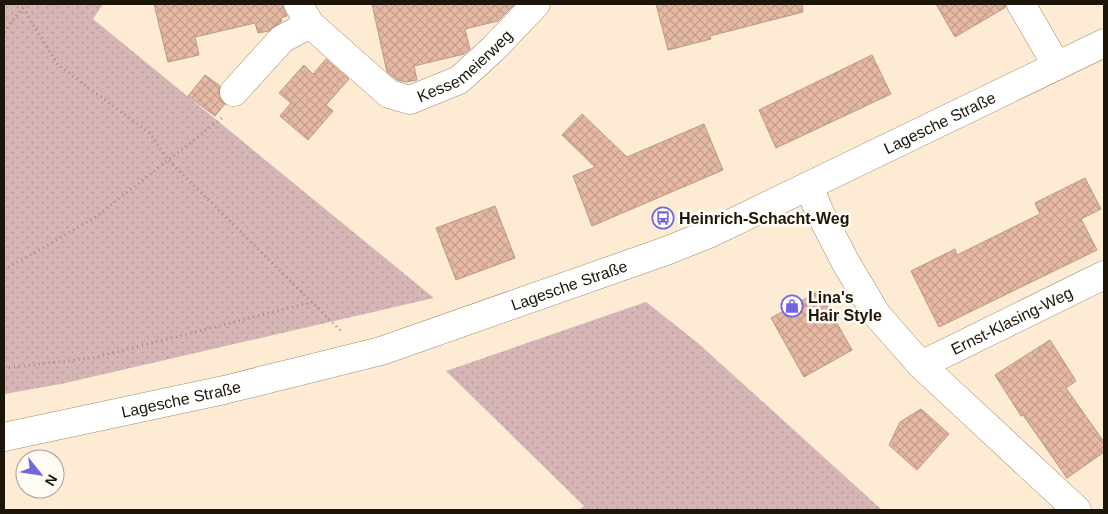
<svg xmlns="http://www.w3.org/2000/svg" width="1108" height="514" font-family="Helvetica,sans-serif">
<defs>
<pattern id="grass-dots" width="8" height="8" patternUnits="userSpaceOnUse" patternTransform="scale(1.25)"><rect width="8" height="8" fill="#d6b5b6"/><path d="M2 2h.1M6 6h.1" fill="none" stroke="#b79b9b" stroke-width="1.8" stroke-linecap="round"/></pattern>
<pattern id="building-cross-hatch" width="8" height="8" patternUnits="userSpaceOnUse" patternTransform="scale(1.25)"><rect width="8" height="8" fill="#e5b8a3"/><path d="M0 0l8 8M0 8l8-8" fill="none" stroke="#c49d8b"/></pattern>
</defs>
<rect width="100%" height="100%" fill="#fdebd3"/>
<!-- grass -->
<g fill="url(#grass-dots)">
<polygon points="4,4 103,4 93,19 434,298 61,384 4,394"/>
<polygon points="646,302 698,343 882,510 579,510 584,506 446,371"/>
</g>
<!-- building -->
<g fill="url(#building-cross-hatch)" stroke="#bb9888">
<polygon points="154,4 282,4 287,16 281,18 282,21 269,31 258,33 255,23 195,37 199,55 168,62"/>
<polygon points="372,4 515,4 498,21 465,29 470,49 464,54 414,66 417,80 406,82 397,80 387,72"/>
<polygon points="656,4 802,4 803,12 710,36 711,39 668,50"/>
<polygon points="936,4 1005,4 1006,7 955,37"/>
<polygon points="872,55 891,94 776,148 759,110"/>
<polygon points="326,59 349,79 326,105 333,111 308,140 280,116 291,103 279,93 304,65 313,74"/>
<polygon points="205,75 220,86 219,96 225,104 215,116 188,96"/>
<polygon points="582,114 627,157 704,124 723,170 592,226 573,176 595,167 562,135"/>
<polygon points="1085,178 1101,209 1081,219 1097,250 939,327 911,271 955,249 957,255 1040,214 1035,203"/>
<polygon points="495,206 515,258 456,280 436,228"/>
<polygon points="819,291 852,350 804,377 771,318"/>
<polygon points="1050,340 1076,381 1066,388 1104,442 1104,452 1067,478 1023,415 1021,416 995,375"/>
<polygon points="921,409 949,434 917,470 889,445 900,422"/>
</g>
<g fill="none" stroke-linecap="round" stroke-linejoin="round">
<!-- minor casing -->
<g stroke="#9f8b6e" stroke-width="29">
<g id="minor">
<path id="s1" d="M298,4L310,24L389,94L410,100L459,80L493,49L536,4"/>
<polyline points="1021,4 1057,66"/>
<polyline points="234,92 282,39 310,24"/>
<polyline points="809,186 819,211 846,263 877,315 921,365 1077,510"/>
<path id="s2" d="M921,365L1104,275"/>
<path id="s3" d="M4,437L224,390L381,351L666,251L711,233L1104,43"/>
</g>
</g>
<!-- path -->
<g stroke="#9d907d" stroke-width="3" stroke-dasharray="1 4" stroke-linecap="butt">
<polyline points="23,8 58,65 150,133 168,160 341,331"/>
<polyline points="4,32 25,4"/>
<polyline points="4,270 94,218 222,118"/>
<polyline points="4,368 93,358 312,302"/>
</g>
<!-- minor -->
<use href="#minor" stroke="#fff" stroke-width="28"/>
</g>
<!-- icons -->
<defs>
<g id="bus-ring" transform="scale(1.125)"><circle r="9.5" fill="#fffbf4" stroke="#7365df" stroke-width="1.5"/><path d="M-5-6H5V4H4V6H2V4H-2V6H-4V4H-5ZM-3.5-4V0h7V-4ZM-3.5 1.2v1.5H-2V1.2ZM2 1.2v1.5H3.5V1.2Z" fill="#7365df"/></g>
<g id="shop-ring" transform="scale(1.125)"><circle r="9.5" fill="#fffbf4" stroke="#7365df" stroke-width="1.5"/><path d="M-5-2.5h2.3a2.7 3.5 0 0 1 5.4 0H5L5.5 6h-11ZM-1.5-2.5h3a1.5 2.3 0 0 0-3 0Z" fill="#7365df"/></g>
</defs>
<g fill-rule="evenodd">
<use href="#bus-ring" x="663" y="218"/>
<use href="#shop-ring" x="792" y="306"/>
</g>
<g text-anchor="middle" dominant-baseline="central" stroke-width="5" stroke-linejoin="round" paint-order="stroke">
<!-- street labels -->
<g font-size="16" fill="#1c150a" stroke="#fffbf4">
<text stroke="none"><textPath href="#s1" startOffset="216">Kessemeierweg</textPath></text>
<text stroke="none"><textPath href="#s3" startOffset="991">Lagesche Straße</textPath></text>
<text stroke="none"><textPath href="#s3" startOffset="586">Lagesche Straße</textPath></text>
<text stroke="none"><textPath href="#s2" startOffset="101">Ernst-Klasing-Weg</textPath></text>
<text stroke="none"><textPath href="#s3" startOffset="181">Lagesche Straße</textPath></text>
</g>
<!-- poi labels -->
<g font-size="16" font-weight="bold" fill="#1c150a" stroke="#fffbf4" text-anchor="start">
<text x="679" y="218">Heinrich-Schacht-Weg</text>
<text x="808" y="297">Lina's<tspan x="808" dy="18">Hair Style</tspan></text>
</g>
</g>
<!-- border -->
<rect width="1108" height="514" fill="none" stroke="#1c150a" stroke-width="10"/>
<!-- north arrow -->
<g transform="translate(40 474) rotate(120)"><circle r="24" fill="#fffbf4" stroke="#a49f96"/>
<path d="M0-4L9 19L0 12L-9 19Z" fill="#7365df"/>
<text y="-8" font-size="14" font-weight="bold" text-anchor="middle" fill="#1c150a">N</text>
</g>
</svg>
